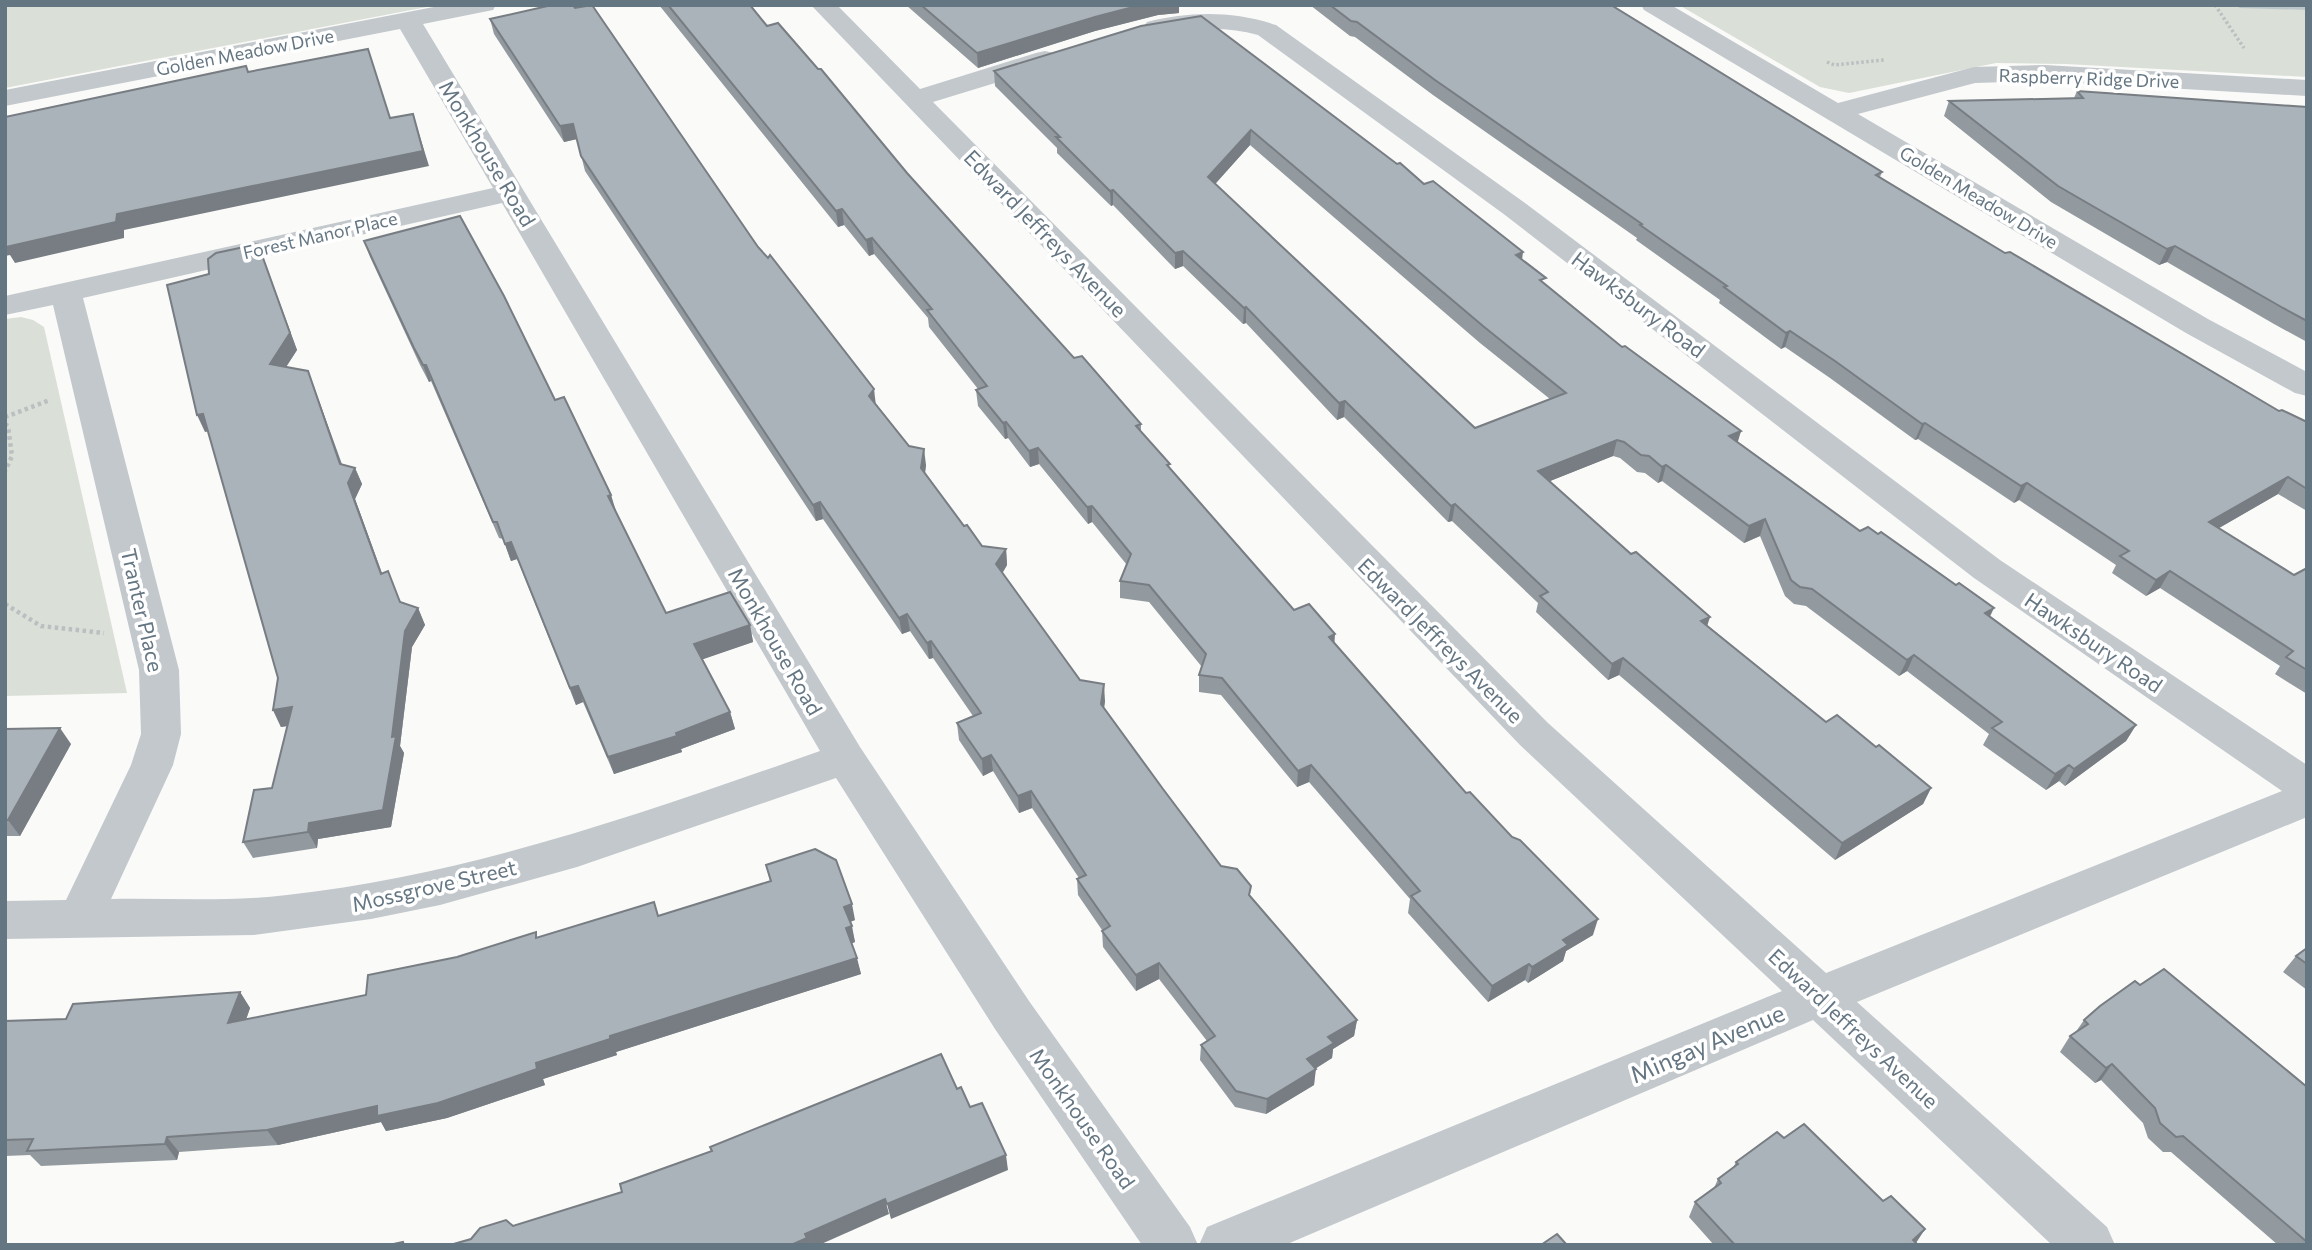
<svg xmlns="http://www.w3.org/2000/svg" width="2312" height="1250" font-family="Commissioner,sans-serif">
<rect width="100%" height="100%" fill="#fafaf8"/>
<!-- green -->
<g fill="#dadfd7">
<polygon points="5,5 437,5 5,88"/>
<polygon points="1679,5 2307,5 2307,77 2066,64 1996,63 1849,93 1820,87"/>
<polygon points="21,317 33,320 44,327 127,693 5,696 5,319"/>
</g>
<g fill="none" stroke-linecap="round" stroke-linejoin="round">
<!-- stream -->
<polygon fill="#bbc7cb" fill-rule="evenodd" points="2235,5 2307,5 2307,10 2240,8"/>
<!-- path-far1 -->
<g stroke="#bbbfc2" stroke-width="3.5" stroke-dasharray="2.5 2.5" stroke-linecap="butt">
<polyline points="2215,5 2244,48"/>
<polyline points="1827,62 1834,65 1884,60"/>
</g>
<!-- path -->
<g stroke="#bbbfc2" stroke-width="4.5" stroke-dasharray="3.5 3.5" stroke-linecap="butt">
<polyline points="5,417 50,400"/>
<polyline points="5,424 8,426 12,456 5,471"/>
<polyline points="5,604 41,626 104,633"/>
</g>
<!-- minor -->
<g fill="#c3c8cc" fill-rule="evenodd">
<path d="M444,5H496L493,10L423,24L860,747L1029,1001L1190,1227L1198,1245H1142L995,1029L836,778L577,867L440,905L371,919L254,935L5,939V901L66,900L131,765L141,734L139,670L53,305L5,315V296L493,188L400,29L5,106V90ZM502,203L820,751C646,812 470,875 287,895C229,902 169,898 111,899L173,765L181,734L179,670L83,298Z"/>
<path d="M811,5H837L920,89L1036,53L1045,51L1054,53L1058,59L1054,65L933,102L1548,723L1826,973L2282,791L1974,578L1505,215L1258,35C1224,25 1190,29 1156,35L1147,32L1143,27L1147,22C1191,11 1233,11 1276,25L1525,203L2000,560L2307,765V817L1857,1002L2107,1227L2115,1245H2052L1813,1020L1285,1245H1199L1207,1227L1782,991L1520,745Z"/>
<polygon points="1641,5 1671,5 1838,103 1974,67 2045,65 2307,80 2307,96 2045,81 1975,83 1858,114 2208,319 2307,372 2307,396 2295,393 2186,333 1644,10"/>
</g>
</g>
<!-- wall -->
<g fill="#929a9f" fill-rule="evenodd">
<polygon points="659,5 750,5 767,26 907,173 1074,358 1141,424 1141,431 1170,468 1294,610 1334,643 1466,793 1593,935 1566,951 1563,961 1528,983 1525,980 1488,1002 1408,913 1410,899 1309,782 1297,787 1221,695 1199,692 1199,675 1202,667 1149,602 1120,598 1120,581 1127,565 1092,522 1088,524 1039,464 1030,467 1008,438 1005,439 978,406 976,390 978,389 929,327 928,318 874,254 869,256 844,225 838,227"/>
<polygon points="906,5 1179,5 1179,13 1158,15 1095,31 978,68"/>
<polygon points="1310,5 1611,5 1882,172 1880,177 2005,253 2279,411 2307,422 2307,511 2278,494 2219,528 2294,575 2307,568 2307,694 2275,674 2280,666 2160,588 2146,596 2112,573 2116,565 2019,500 2014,503 1918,439 1915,440 1830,378 1785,347 1781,349 1719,303 1720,300 1636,240 1637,238 1433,95 1355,37 1350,36"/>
<polygon points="490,19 758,247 876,404 909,446 926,465 925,474 964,526 982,546 1006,549 1007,565 1002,573 1067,662 1080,680 1105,701 1104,708 1163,789 1221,866 1250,897 1357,1020 1354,1036 1333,1049 1332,1058 1315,1069 1314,1085 1266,1114 1235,1107 1200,1060 1201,1045 1207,1041 1159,979 1136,991 1103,947 1102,930 1078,895 1077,879 1079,878 1032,808 1019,813 993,771 983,776 959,740 957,723 973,716 933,658 929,659 910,631 902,634 823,519 816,521 585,171 577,139 564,142 494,34"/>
<path d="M1141,26L1424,184L1522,259L1545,284L1622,347L1741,431L1737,442L1860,531L1990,617L2136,725L2126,741L2065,786L2059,781L2046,790L1983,745L1989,734L1907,671L1899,676L1806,606L1794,604L1785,596L1760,536L1744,543L1662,481L1658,483L1645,473L1637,472L1620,458L1613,456L1550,481L1707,625L1826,722L1876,747L1931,788L1923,804L1835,860L1619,675L1608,680L1536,612L1538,603L1452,521L1448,522L1344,417L1337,420L1246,323L1243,324L1183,266L1175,269L1113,205L1111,206L1057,153V148L995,86L994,71ZM1250,145L1480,343L1550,399L1475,428L1215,184Z"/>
<polygon points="2077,91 2307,107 2307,342 2274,324 2167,262 2159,265 2051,202 1944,116 1949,101 2074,98"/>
<polygon points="364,241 555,400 611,495 615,512 666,613 750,625 753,642 702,659 730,712 735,729 681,749 682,752 614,774 583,702 576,705 517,559 511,561 503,539 499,538 431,381 429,382 420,365 370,257"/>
<polygon points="264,260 297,350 286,367 314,387 342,464 355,468 362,484 355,499 382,573 401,602 418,608 425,625 412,647 400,746 404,753 391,827 318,839 317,848 253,858 243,842 272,788 287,726 281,727 273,710 278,678 208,431 205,432"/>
<polygon points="5,729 71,744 20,836 5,836"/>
<polygon points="766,865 855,920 850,922 855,942 852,943 861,974 616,1052 617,1055 543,1079 545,1085 447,1118 386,1131 381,1122 278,1145 179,1152 177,1160 41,1166 30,1155 5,1156 5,1021 66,1019 240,992 250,1008 246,1020 366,995 457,957 538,938 659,916 770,881"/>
<polygon points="2307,948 2307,990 2283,972 2296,956"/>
<polygon points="2140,985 2307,1087 2307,1245 2278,1245 2171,1152 2163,1152 2148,1138 2143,1123 2101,1080 2095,1083 2060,1052 2070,1036 2075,1033 2084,1020"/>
<polygon points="1784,1138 1925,1229 1916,1243 1918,1245 1714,1245 1689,1217 1695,1202 1714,1188 1718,1179 1733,1168 1736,1162"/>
</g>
<!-- shaded-wall -->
<g fill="#777d82">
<polygon points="1141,5 1179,5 1179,13 1158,15 1095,31 978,68 977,53 1095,17"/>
<polygon points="413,114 429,166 124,230 124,238 15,263 10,255 5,256 5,238 117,214"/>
<polygon points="573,124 577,139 564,142 560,126"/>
<polygon points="1251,130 1250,145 1208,192 1208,177"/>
<polygon points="1113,190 1113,205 1111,206 1110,191"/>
<polygon points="842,209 844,225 838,227 836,211"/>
<polygon points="872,238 874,254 869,256 866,240"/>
<polygon points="258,244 297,350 277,381 270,364"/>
<polygon points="2175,246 2167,262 2159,265 2167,249"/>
<polygon points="1183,251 1183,266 1175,269 1175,253"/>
<polygon points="1523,252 1521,268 1516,255"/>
<polygon points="1246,307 1246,323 1243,324 1244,308"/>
<polygon points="1790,331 1785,347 1781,349 1786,333"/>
<polygon points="423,365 426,365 431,381 429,382"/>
<polygon points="308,371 314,387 347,480 340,464"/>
<polygon points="874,389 876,406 869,396"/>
<polygon points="1345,401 1344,417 1337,420 1339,403"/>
<polygon points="203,414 211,430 205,432 197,415"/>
<polygon points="1006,422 1008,438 1005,439 1003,423"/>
<polygon points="1925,423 1918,439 1915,440 1922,424"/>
<polygon points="1741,431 1736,448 1729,436"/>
<polygon points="1617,440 1613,456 1535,487 1538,471"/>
<polygon points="1038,448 1039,464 1030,467 1029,451"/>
<polygon points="924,449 926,465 923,485 921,468"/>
<polygon points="1666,465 1662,481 1658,483 1662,467"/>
<polygon points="355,468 362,484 355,499 388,590 348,483"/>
<polygon points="2288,477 2278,494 2200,539 2209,522"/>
<polygon points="2027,483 2019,500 2014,503 2021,486"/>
<polygon points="611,495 616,511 612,513 608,496"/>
<polygon points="820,502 823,519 816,521 813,505"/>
<polygon points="1455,504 1452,521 1448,522 1451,506"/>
<polygon points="1092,506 1092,522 1088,524 1087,507"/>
<polygon points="1765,519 1760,536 1744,543 1749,526"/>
<polygon points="511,542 517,559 511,561 505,544"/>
<polygon points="1006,549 1007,565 998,581 996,564"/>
<polygon points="2170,571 2160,588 2146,596 2156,580"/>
<polygon points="418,608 425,625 412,647 400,746 404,753 391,827 318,839 317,848 308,832 309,823 392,737 405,631"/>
<polygon points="1994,608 1986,625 1985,613"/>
<polygon points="907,614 910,631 902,634 899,618"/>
<polygon points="1710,617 1705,633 1701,621"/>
<polygon points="750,625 753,642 698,661 694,644"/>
<polygon points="1335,634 1334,651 1329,637"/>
<polygon points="931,641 933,658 929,659 927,643"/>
<polygon points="1914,655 1907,671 1899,676 1907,660"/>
<polygon points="1623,658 1619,675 1608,680 1612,664"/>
<polygon points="1104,684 1105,701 1102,721 1101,704"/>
<polygon points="578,686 583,702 576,705 570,688"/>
<polygon points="292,707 300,724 281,727 273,710"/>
<polygon points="730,712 735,729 681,749 682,752 614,774 608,757"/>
<polygon points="2136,725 2126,741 2065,786 2074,769"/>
<polygon points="60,728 71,744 20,836 8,820"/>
<polygon points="991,755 993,771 983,776 982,759"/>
<polygon points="1311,765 1309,782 1297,787 1298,771"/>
<polygon points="2069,765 2059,781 2046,790 2055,774"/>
<polygon points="1931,788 1923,804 1835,860 1842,843"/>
<polygon points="1031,791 1032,808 1019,813 1018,796"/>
<polygon points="852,904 855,920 847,923 844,907"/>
<polygon points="1598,919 1593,935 1566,951 1563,961 1528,983 1532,967 1563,940"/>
<polygon points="852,926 855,942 850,944 846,928"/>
<polygon points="857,958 861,974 616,1052 617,1055 543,1079 545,1085 447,1118 386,1131 381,1122 278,1145 267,1130 536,1063 610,1036"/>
<polygon points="1159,963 1159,979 1136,991 1136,975"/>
<polygon points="1529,964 1525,980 1488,1002 1492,986"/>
<polygon points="240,992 250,1008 239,1039 228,1023"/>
<polygon points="1357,1020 1354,1036 1333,1049 1332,1058 1305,1075 1307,1059 1328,1037"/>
<polygon points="2112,1064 2101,1080 2095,1083 2106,1068"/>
<polygon points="1316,1069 1314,1085 1266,1114 1267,1099"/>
<polygon points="167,1137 179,1152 177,1160 165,1144"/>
<polygon points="1006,1155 1008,1170 891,1219 887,1204"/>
<polygon points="885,1199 889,1214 819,1245 794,1245 793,1244 805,1234"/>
<polygon points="1925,1229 1915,1244 1913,1240"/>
</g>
<!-- building -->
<g fill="#aab3b9" stroke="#777d82" stroke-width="2" fill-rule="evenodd">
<polygon points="552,5 573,5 575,8 592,5 758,247 768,258 770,255 874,389 869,396 909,446 924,449 921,468 964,526 967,525 982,546 1006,549 996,564 1067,662 1080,680 1104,684 1101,704 1163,789 1221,866 1237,869 1251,886 1249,895 1357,1020 1328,1037 1334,1043 1307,1059 1316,1069 1267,1099 1236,1091 1201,1045 1215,1036 1159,963 1136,975 1102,931 1110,926 1077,879 1086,875 1031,791 1018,796 991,755 982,759 957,723 981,713 931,641 927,643 907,614 899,618 820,502 813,505 581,156 573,124 560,126 490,19"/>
<polygon points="668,5 750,5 767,26 778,23 818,69 821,69 907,173 1074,358 1082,356 1141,424 1136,426 1170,464 1167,465 1294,610 1309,604 1335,634 1329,637 1466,793 1470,792 1512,837 1520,840 1598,919 1563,940 1568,945 1532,967 1529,964 1492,986 1411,896 1420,891 1311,765 1298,771 1222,678 1199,675 1206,654 1149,585 1120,581 1131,554 1092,506 1087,507 1038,448 1029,451 1006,422 1003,423 976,390 987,386 927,310 932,309 872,238 866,240 842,209 836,211"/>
<polygon points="921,5 1141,5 1095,17 977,53"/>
<polygon points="1330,5 1611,5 1882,172 1876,175 2005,253 2010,252 2279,411 2282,410 2307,422 2307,489 2288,477 2209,522 2294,575 2307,568 2307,670 2286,657 2293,651 2170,571 2156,580 2120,556 2129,551 2027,483 2021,486 1925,423 1922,424 1835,361 1790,331 1786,333 1724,287 1727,286 1640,225 1642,224 1435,80 1357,22 1351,21"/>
<path d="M1201,16L1397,164L1400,163L1424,184L1433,181L1523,252L1516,255L1546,278L1540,280L1622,347L1625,346L1741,431L1729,436L1860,531L1868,527L1878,534L1881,532L1956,585L1959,583L1994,608L1985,613L2136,725L2074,769L2069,765L2055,774L1992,728L2002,722L1914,655L1907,660L1812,589L1800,587L1791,580L1765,519L1749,526L1666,465L1662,467L1649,456L1641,455L1624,442L1617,440L1538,471L1631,554L1636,552L1710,617L1701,621L1826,722L1837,715L1876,747L1879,745L1931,788L1842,843L1623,658L1612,664L1540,596L1548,592L1455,504L1451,506L1345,401L1339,403L1246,307L1244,308L1183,251L1175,253L1113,190L1110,191L1056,137H1060L994,71L1141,26ZM1251,130L1483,326L1566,393L1475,428L1208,177Z"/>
<polygon points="368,49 390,118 413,114 423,151 117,214 116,222 6,247 5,117 246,66 248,72"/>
<polygon points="2077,91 2307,107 2307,321 2283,308 2175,246 2167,249 2058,186 1949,101 2083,98"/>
<polygon points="460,216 504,296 555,400 564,397 611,495 608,496 666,613 730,592 750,625 694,644 730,712 676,733 677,736 608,757 578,686 570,688 511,542 505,544 497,522 493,522 426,365 423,365 414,348 364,241"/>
<polygon points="258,244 290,333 270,364 308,371 340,464 355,468 348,483 381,574 388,571 400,602 418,608 405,631 392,737 396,736 383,810 309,823 308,832 243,842 254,790 272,788 292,707 273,710 278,678 203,414 197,415 167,285 209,274 208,259 216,253"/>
<polygon points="60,728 8,820 5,820 5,729"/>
<polygon points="815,849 836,860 852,904 844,907 852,926 846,928 857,958 610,1036 610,1039 536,1063 537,1069 438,1103 377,1116 377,1106 267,1130 167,1137 165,1144 27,1151 33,1139 5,1140 5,1021 66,1019 73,1004 240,992 228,1023 366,995 368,975 457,957 536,932 536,938 654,902 658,916 771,881 766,865"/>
<polygon points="2307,948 2307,964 2296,956"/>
<polygon points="2164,969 2307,1087 2307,1242 2183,1136 2176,1137 2160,1123 2155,1108 2112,1064 2106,1068 2070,1036 2088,1024 2084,1020 2100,1006 2135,981 2140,985"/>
<polygon points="941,1054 957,1089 961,1087 970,1107 982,1103 1006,1155 887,1204 885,1199 805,1234 807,1238 793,1244 794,1245 450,1245 471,1239 480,1228 506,1220 513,1226 622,1192 620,1184 712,1151 710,1147"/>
<polygon points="1804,1124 1883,1201 1891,1196 1925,1229 1913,1240 1918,1245 1735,1245 1695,1202 1721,1183 1718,1179 1738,1164 1736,1162 1777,1132 1784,1138"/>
<polygon points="1557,1234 1567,1245 1541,1245"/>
<polygon points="403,1242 404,1245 389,1245"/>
</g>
<g text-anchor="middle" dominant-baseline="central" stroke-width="7" stroke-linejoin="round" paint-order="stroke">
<!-- far-street labels -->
<g font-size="18" fill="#657683" stroke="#fff">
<text transform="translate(245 52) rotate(-11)">Golden Meadow Drive</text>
<text transform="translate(2089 78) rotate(2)">Raspberry Ridge Drive</text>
<text transform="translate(1979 197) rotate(31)">Golden Meadow Drive</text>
<text transform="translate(320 235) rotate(-13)">Forest Manor Place</text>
</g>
<!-- street labels -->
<g font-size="21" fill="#657683" stroke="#fff">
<text transform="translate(488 153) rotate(59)">Monkhouse Road</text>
<text transform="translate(1046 233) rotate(46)">Edward Jeffreys Avenue</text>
<text transform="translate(1639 304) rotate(37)">Hawksbury Road</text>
<text transform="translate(143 610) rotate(77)">Tranter Place</text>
<text transform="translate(1441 640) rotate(45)">Edward Jeffreys Avenue</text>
<text transform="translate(776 641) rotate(60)">Monkhouse Road</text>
<text transform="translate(2094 642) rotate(34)">Hawksbury Road</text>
<text transform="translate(434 885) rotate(-13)">Mossgrove Street</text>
<text transform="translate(1854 1028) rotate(43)">Edward Jeffreys Avenue</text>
<text transform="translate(1083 1118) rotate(55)">Monkhouse Road</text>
</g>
<!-- near-street labels -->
<g font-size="24" fill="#657683" stroke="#fff">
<text transform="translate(1707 1043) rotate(-23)">Mingay Avenue</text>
</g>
</g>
<!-- border -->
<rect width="2312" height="1250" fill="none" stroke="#657683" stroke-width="14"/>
</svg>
